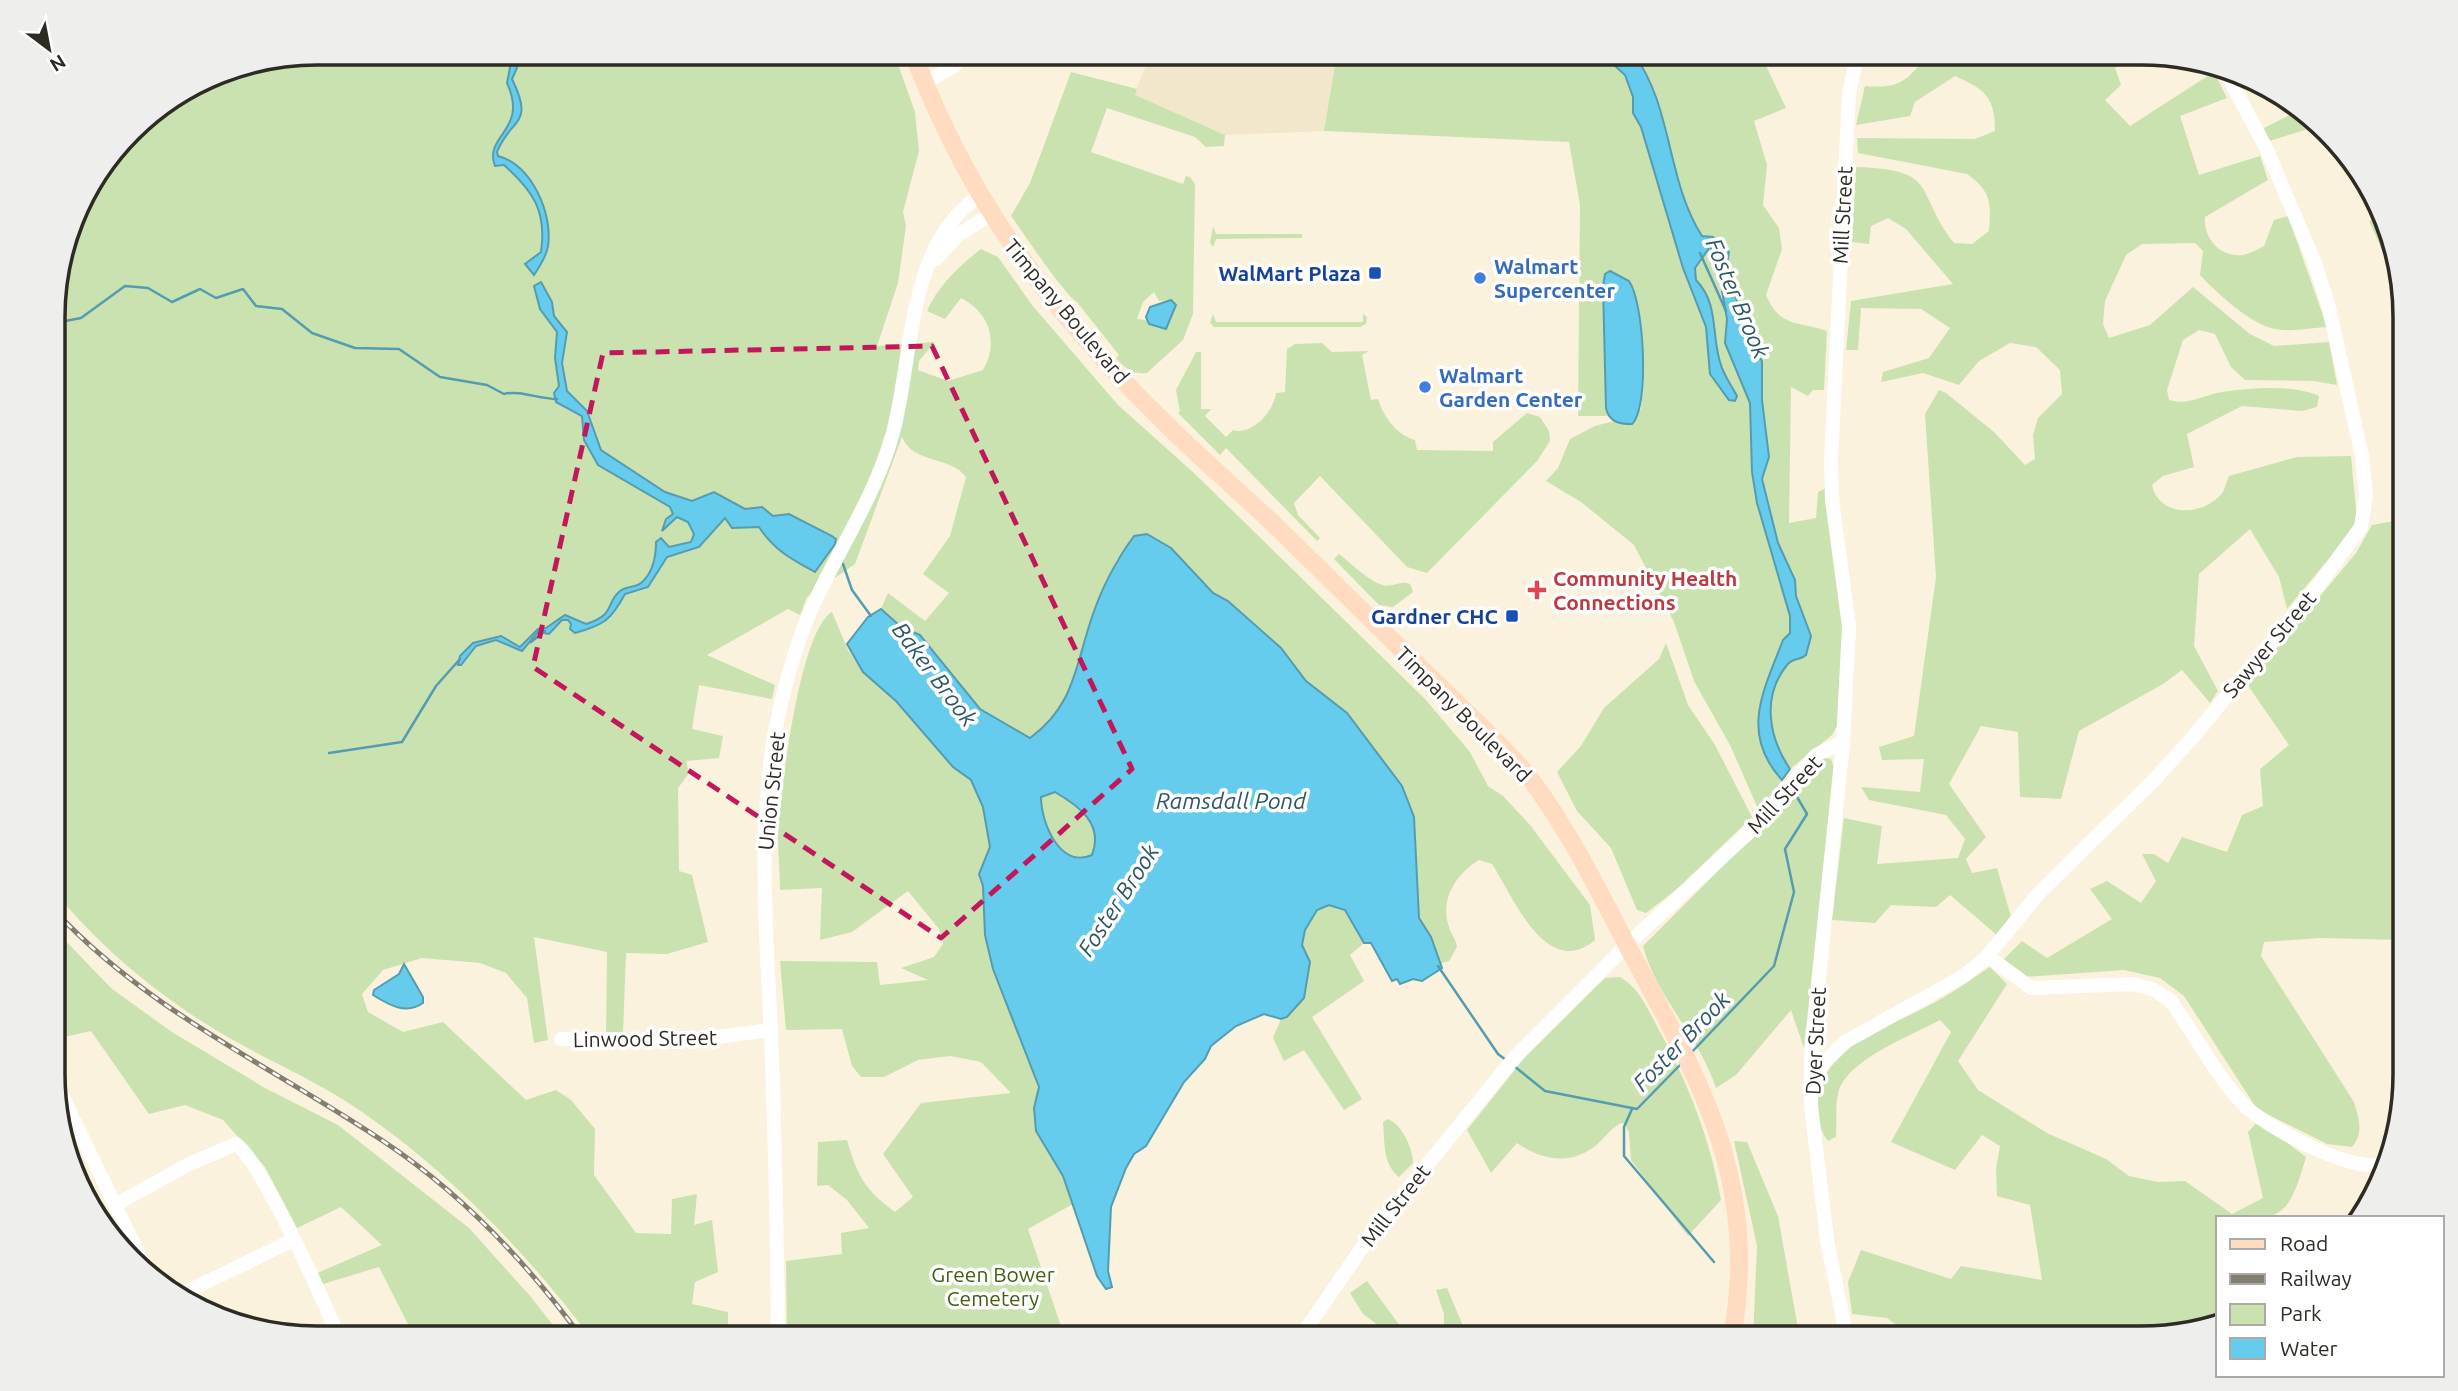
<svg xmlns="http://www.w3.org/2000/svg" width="2458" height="1391" font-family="Ubuntu,sans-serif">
<rect width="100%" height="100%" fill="#faf2dc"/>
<!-- built -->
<polygon fill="#f2e7cb" points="1151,53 1337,53 1324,131 1225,135 1134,95"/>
<!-- green -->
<g fill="#cae2b0" fill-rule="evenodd">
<path d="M317,53H894L915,112L919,151L903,212L906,226L898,283L877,346L935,342L919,361L918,370L948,381L983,370C999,342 990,313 961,298L945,319L927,311C938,286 959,266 981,249L998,257L1032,305L1118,405L1194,473L1425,699L1470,752L1488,786L1503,796L1530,825L1590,905L1595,940C1546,981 1513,896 1492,864L1479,860C1457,873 1439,900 1449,927C1451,935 1456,938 1457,947L1449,961L1439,964L1431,937L1419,918L1414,817L1402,786L1347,713L1306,681L1281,648L1228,601L1213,593L1171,548L1117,559L1092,617L1072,687L1059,712L1030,738L980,709L920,635L900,626L881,609L888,593L925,621L949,593L923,574L950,536L966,477C951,456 913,464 902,437L855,564L807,597L800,615L788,609L707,655L775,685L772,699L699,685L692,729L723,736L719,758L686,761L689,773L678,788L679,871L692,875L708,942L667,954L626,953L623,1034L606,1035L607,952L534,937L548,1040L534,1043L527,998L506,973L480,963L422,958L383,970L362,994L368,1012L403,1032L443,1022L526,1100L556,1090L571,1100L595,1129L594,1175L636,1233L671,1234L672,1199L697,1194L694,1225L712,1220L718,1272L695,1282L692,1304L728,1312V1338H591C527,1253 450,1173 362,1112C323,1084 275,1064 233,1040C167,1003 102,950 55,892V283L80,200L142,118L216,72Z"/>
<path d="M1337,53H1760L1786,108L1754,121L1767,165L1763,205L1779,228L1782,249L1766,295C1780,328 1798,321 1827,331L1824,390H1813L1808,396L1791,387L1789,523L1816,518L1818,492L1826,488L1844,634L1838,724L1832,735L1790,769L1776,745L1770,716L1765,727L1782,780L1759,811L1731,747L1694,681L1674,622L1634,545L1581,502L1546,481L1558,468L1570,439L1595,426L1614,421L1624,424L1641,409C1643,367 1645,321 1629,281L1610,271L1603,286L1608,416H1578L1580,205L1569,142L1324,131Z"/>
<path d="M1929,53H2142L2115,68L2121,85L2105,100L2130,126L2214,72L2227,98L2180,116L2199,175L2260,156L2268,180L2205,217C2203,238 2220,258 2243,255C2249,254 2258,249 2264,246L2274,220L2288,216L2327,327C2310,328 2288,333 2271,328C2247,321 2217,293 2200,275L2203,251L2195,243L2142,244L2126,255L2105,301L2103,324L2109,338L2150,325L2193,287L2250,334L2274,346L2329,342L2337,385L2314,381L2245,380L2231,367L2215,334L2199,330L2183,340L2167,390L2169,400C2188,406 2203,395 2222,392C2251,388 2293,384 2319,396L2317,407L2302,411L2242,406L2187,434L2194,467L2163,476L2152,485C2159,518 2204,517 2223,492C2225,488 2227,480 2229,476L2297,457L2351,456L2357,520L2352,531L2287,609L2279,577L2250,529L2199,574L2194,646L2218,691L2210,703L2182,670L2163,684L2079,731L2061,799L2020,797L2018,732L1981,726L1949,784L1986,837L1966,859L1972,873L1997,868L2011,917L1998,936L1950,895L1936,907L1891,905L1875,923L1832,920L1844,818L1882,826L1877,864L1958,858L1965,839L1946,815L1869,800L1861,787L1920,792L1924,759L1882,760L1879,747L1914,736L1936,577L1925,414L1939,390L1946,393L1994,432L2025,465L2035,459L2033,435L2038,418L2062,394L2060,370L2036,347L2010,343L1979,361L1959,385L1923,373L1881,382L1883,372L1929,358L1950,328L1921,309L1861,308L1858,350H1846L1851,301L1953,284L1906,229L1888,218L1871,226L1869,244L1852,242L1856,167C1941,170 1913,190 1954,243L1972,244L1989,231C1991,203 1992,192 1967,174L1858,153L1857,138L1975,139L1995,131C1995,96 1984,89 1955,76L1915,102L1910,116L1856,125L1865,86C1902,89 1907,80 1929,53Z"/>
<path d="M1071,72L1137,89L1135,95L1225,135L1224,146L1206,147L1195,137L1107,108L1091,152L1183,184L1186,176L1190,177L1195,184L1193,314L1183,340L1147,373C1133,375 1125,368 1116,358L1119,355L1077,302C1065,296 1023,232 1011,216L1030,183ZM1154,292L1159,301L1171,300L1149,324L1146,320L1137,319L1143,302Z"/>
<polygon points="2298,111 2315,127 2269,141 2264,128"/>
<polygon points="2385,218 2395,250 2382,250 2369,221"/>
<polygon points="1213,226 1216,234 1302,234 1302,238 1216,239 1213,247 1210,243"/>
<polygon points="1213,314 1216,322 1363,322 1363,314 1367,317 1366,324 1360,327 1214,327 1210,323"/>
<path d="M1322,343L1332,352L1369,351L1362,355L1371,400L1378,399C1384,418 1397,435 1415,440L1417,450L1493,451V442L1527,413L1540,417L1549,431L1550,441L1537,461L1427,573L1407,567L1320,476L1294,503L1298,515L1320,538L1317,541L1226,448L1220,455L1178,413L1180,412L1176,390L1196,352H1201V409H1211L1205,416L1226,437L1233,430C1252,436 1274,411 1276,393L1285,392L1287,349L1295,344Z"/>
<path d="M2405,519V940L2320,938L2264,942L2261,956L2354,1102C2359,1119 2364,1133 2352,1147L2327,1144L2257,1109L2184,996L2160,978L2124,970L2023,977L2002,961L2022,941L2047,958L2112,919L2090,889L2107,881L2141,903L2156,881L2142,854H2154L2168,863L2182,837L2227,852L2242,815L2263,806L2260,769L2289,745L2247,684L2356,553L2372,525Z"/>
<path d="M1339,554C1351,563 1367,580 1382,585C1392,588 1401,580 1410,584L1413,592L1393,607L1379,605L1334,559Z"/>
<path d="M832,612L848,650L863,672L896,701L953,767L971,780L983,807L990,847L979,874L983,886L985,935L993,969L1033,1065L1051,1154L1063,1176L1073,1204L1028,1229L1065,1338H787L786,1261L842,1254L841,1233L869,1228L847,1200L828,1185L817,1186L818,1142L847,1140C858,1177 864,1189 895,1212L913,1197L883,1154L921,1103L1011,1093L981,1062L950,1056L918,1060L884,1077H861L852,1066L842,1029L786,1030L780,961L877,962L880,985L928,980L901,968L934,957L943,944L939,929L908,891L852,932L820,940L822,888L780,890C780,872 778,854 778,836C780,796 799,631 832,612Z"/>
<polygon points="1666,643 1688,705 1715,745 1752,817 1677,889 1646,913 1637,910 1611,848 1577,811 1557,772 1581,746 1604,708 1659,659"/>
<path d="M1825,758L1831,759L1834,767L1804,1048L1791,1010L1736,1075L1716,1088C1700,1038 1655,995 1643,946L1778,811L1820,759Z"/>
<path d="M1055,792C1079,806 1104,824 1092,855C1060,870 1041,823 1041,797Z"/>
<polygon points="1329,905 1345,910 1364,943 1350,955 1364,981 1312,1017 1362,1099 1344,1110 1304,1050 1284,1061 1273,1038 1281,1019 1291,1014 1304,998 1310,962 1302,945 1305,930 1317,910"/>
<polygon points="55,930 112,989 172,1032 265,1088 338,1125 469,1228 531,1297 563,1338 415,1338 379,1267 323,1284 315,1274 382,1245 341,1207 297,1228 265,1167 223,1120 185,1105 149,1114 91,1031 55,1039"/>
<path d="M1990,967L2007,984L1958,1061L1978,1090L2047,1133L2106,1159L2129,1176L2158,1182L2185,1181L2232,1214L2263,1198L2248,1132L2258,1121L2306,1157C2287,1223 2281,1218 2218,1218V1326L2158,1338H1914L1887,1318L1852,1314L1848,1282L1861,1250L1951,1279L1961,1266L2042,1280L2030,1205L1997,1196L1996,1169L2000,1146L1982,1135L1955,1170L1891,1142L1951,1032L1940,1020C1911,1036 1845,1060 1838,1094C1835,1107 1837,1123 1836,1137L1828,1141C1819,1129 1817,1116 1818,1101C1823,1047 1884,1029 1926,1007C1948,996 1969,981 1990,967Z"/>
<path d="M1620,977C1640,989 1647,1008 1658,1028C1688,1083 1710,1138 1721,1200L1688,1236L1631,1160L1629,1133L1625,1124L1621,1123C1610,1129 1605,1138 1595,1146C1570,1166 1541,1160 1517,1143L1491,1173L1467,1130L1526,1056L1605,978Z"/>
<path d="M1388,1119C1402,1125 1413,1148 1413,1163L1399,1177C1382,1163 1385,1142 1383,1122Z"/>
<polygon points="1734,1141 1747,1142 1778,1216 1799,1334 1838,1329 1840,1338 1753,1338 1757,1246"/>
<polygon points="1367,1281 1409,1338 1369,1338 1378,1325 1363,1314 1350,1293"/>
<polygon points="1447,1288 1463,1326 1461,1338 1444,1338 1444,1314 1436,1290"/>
</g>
<!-- water -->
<g fill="#66cced" stroke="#559cb0" stroke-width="2" fill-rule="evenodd">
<path d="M506,53H513L517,68L512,79C535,126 511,117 497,152L498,156C532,165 553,214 548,246C547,254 538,269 534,275L525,264L541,252C547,211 533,191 504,165L495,166C483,135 529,131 507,83L511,62Z"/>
<path d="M1608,53H1633C1673,106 1666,180 1702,236L1713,237L1729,252L1726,270L1754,349L1762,361V400L1769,457L1762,479L1778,543L1795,580L1796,596L1811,636L1806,655C1800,661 1793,657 1787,665C1761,697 1769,738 1790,769L1782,780C1739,733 1764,690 1783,640L1790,633V616L1757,503L1752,472L1750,403L1725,343L1727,319L1721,285L1724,269L1710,247L1695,268L1696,280C1719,304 1711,332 1720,362C1723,374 1731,385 1737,396L1735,401L1729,400L1710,374L1706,327L1683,268L1641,127L1633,113V97L1625,75L1614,65Z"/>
<path d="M1610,271L1629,281C1644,302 1650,406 1632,424C1619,424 1609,422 1606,408L1603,286L1605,274Z"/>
<path d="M541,282L552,302L554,316L567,332L562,363L567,391L587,411L601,450L665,492L692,501L714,492L745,509L762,507L773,516L789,514L832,536L836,539L835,544L815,572C791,559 774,550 759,527L732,528L725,518L699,547L667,557L648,587L625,594C611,620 604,625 575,633L570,629L571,624L568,620H562L549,634L538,632L522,651L496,640L476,646L461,665H458L460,656L473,643L501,636L520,647L538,629L546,628L565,615L586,624C617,614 605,603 620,591C626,586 635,588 641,583C653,573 656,556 656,542L661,538L669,547L691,542L694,534L688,522L677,517L662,531L666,519L673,514L670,507L598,465L584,440L582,416L556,402L554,393L559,386L555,358L557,332L540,309L534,286Z"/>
<polygon points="1171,300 1176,305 1166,329 1149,324 1146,317 1150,307"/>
<path d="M1147,534L1171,548L1213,593L1228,601L1281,648L1306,681L1347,713L1402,786L1414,817L1419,918L1431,937L1442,968L1422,981L1413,979L1400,984L1397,979L1392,981L1371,943H1364L1345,910L1329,905L1317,910L1305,930L1302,945L1310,962L1304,998L1287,1017L1281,1019L1264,1014L1236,1026L1211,1046L1205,1059L1184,1082L1146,1146L1134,1154L1126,1168L1111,1207L1108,1271L1112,1287L1106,1289L1097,1276L1063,1176L1036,1131L1034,1108L1039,1087L993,969L985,935L983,886L979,874L990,847L983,807L971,780L953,767L896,701L863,672L847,644L868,617L881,609L900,626L920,635L980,709L1030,738C1075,705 1075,666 1092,617C1102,587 1115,562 1134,536ZM1055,792C1079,806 1104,824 1092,855C1060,869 1041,823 1041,797Z"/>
<path d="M404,964L423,997V1003C406,1015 389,1005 373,995L374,990L399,974Z"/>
</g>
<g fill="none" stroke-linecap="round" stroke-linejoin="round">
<!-- stream -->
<g stroke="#559cb0" stroke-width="2.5">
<polyline points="1700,253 1726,311"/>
<path d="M55,323L81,318L125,286L148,288L172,302L200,289L216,298L243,289L256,306L282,309L312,333L355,348L399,349L440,377L487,385L504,394C521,390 538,399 557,399"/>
<polyline points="843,564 852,590 871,616"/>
<polyline points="531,642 545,631"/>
<polyline points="329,753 402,742 436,686 460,659"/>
<polyline points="1438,966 1498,1054 1506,1060"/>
<polyline points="1690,1054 1774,966 1794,892 1785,849 1807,814 1793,790"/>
<polyline points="1514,1066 1545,1091 1637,1109 1681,1064"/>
<polyline points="1632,1109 1624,1127 1624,1156 1714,1262"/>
</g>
<!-- minor -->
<g stroke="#fff" stroke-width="14">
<polyline points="925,83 954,66 962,53"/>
<polyline points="936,259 958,235 990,215"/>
<path d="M1988,956L2031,988L2133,984L2152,989L2170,1000C2195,1034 2215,1075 2244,1105C2264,1126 2356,1176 2383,1163"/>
<polyline points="561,1039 693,1040 771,1030"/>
<polyline points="1811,1076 1845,1042 1962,977 1985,959 2038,894 2154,780 2193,737 2320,583 2361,527 2366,495 2362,456 2328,304 2314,261 2267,150 2223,67"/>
<polyline points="55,1081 144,1265"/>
<path d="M115,1205L189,1164L236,1144C262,1162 325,1304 339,1338"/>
<polyline points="178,1296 293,1240"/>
<path d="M778,1338C777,1237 775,1135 771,1034C766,926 756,818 779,712C787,677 797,642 811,610C837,551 874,499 892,436C914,359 905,246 979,196"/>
<polyline points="1300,1338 1375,1229 1515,1057 1627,945 1759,823 1816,755 1843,742"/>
<polyline points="1847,1338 1827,1240 1811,1106 1811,1055 1843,742 1849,626 1832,500 1831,461 1849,93 1858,53"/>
</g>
<!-- major -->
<path stroke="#ffdbc1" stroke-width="18" d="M913,53C969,202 1051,311 1164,422C1203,461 1245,496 1284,534C1352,601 1420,668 1489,734C1502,748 1517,762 1529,777C1568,829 1598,889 1628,947C1700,1082 1760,1178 1732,1338"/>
<!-- rail casing -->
<g stroke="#837e70" stroke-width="5">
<path id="rail" d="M55,911C148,1011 271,1066 383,1141C460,1192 528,1264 582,1338"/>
</g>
<!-- rail -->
<use href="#rail" stroke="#fff" stroke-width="2.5" stroke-dasharray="8" stroke-linecap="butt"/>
</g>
<!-- marked area -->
<path fill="none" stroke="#c2185b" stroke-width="5" stroke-dasharray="14 9" stroke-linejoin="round" d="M932,346L1132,769L941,938L533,667L603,353Z"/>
<!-- markers -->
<g fill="#1a4fb4" stroke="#fff" stroke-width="2.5">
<rect x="1368" y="266" width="14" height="14" rx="3.5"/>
<rect x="1505" y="609" width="14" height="14" rx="3.5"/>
</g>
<g fill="#3f7fe0" stroke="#fff" stroke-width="2.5">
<circle cx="1480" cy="278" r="7"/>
<circle cx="1425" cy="387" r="7"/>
</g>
<path fill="#e0444e" stroke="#fff" stroke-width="2.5" d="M1533.5 579.5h7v7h7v7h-7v7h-7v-7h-7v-7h7z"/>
<g text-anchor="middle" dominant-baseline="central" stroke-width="7" stroke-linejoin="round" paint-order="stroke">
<!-- street labels -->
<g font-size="21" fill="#2e2b23" stroke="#fff">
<text transform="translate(1842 215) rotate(-87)">Mill Street</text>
<text transform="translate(1067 311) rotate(50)">Timpany Boulevard</text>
<text transform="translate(2269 644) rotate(-50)">Sawyer Street</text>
<text transform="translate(1464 714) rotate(45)">Timpany Boulevard</text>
<text transform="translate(771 791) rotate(-84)">Union Street</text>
<text transform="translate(1784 794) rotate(-47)">Mill Street</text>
<text transform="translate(645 1038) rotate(-1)">Linwood Street</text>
<text transform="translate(1815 1041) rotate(-87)">Dyer Street</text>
<text transform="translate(1395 1205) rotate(-52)">Mill Street</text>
</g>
<!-- shop labels -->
<g font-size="21" font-weight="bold" fill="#366cbe" stroke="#fff" text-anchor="start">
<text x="1494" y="266">Walmart<tspan x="1494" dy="24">Supercenter</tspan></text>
<text x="1439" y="375">Walmart<tspan x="1439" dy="24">Garden Center</tspan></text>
</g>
<!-- transit labels -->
<g font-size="21" font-weight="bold" fill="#164399" stroke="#fff" text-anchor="end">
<text x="1361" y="273">WalMart Plaza</text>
<text x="1498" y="616">Gardner CHC</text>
</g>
<!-- health labels -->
<g font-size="21" font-weight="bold" fill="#be3a42" stroke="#fff" text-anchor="start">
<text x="1553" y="578">Community Health<tspan x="1553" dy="24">Connections</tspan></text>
</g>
<!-- park labels -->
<g font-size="21" fill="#405e0f" stroke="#fff">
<text x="993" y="1274">Green Bower<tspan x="993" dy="24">Cemetery</tspan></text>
</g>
<!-- water labels -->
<g font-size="23" font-style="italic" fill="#2b5766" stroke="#fff">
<text transform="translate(1738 298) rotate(67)">Foster Brook</text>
<text transform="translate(935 674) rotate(53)">Baker Brook</text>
<text x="1231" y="800">Ramsdall Pond</text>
<text transform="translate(1118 900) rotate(-57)">Foster Brook</text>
<text transform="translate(1681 1041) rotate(-46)">Foster Brook</text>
</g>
</g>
<!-- crop -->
<path d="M0 0H2458V1391H0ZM317 65H2141A252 252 0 0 1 2393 317V1074A252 252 0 0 1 2141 1326H317A252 252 0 0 1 65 1074V317A252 252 0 0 1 317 65Z" fill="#eeeeed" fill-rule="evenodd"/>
<path fill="none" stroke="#2e2b23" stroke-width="3.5" d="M317 65H2141A252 252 0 0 1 2393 317V1074A252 252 0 0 1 2141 1326H317A252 252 0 0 1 65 1074V317A252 252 0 0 1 317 65Z"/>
<!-- legend -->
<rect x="2216" y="1216" width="228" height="161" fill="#ffffff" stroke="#abaaa7" stroke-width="2"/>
<rect x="2230" y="1239" width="35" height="10" fill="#ffdbc1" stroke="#abaaa7" stroke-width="2"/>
<text x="2280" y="1251" font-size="21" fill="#2e2b23">Road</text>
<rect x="2230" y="1274" width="35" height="10" fill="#837e70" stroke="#abaaa7" stroke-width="2"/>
<text x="2280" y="1286" font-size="21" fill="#2e2b23">Railway</text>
<rect x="2230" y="1304" width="35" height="21" fill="#cae2b0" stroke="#abaaa7" stroke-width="2"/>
<text x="2280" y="1321" font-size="21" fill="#2e2b23">Park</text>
<rect x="2230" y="1338" width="35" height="21" fill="#66cced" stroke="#abaaa7" stroke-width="2"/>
<text x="2280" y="1356" font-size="21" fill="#2e2b23">Water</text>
<!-- north arrow -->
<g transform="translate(49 49) rotate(148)" stroke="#ffffff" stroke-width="5" paint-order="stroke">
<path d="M0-5L12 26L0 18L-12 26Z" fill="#2e2b23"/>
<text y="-10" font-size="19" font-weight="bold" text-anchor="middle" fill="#2e2b23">N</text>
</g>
</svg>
